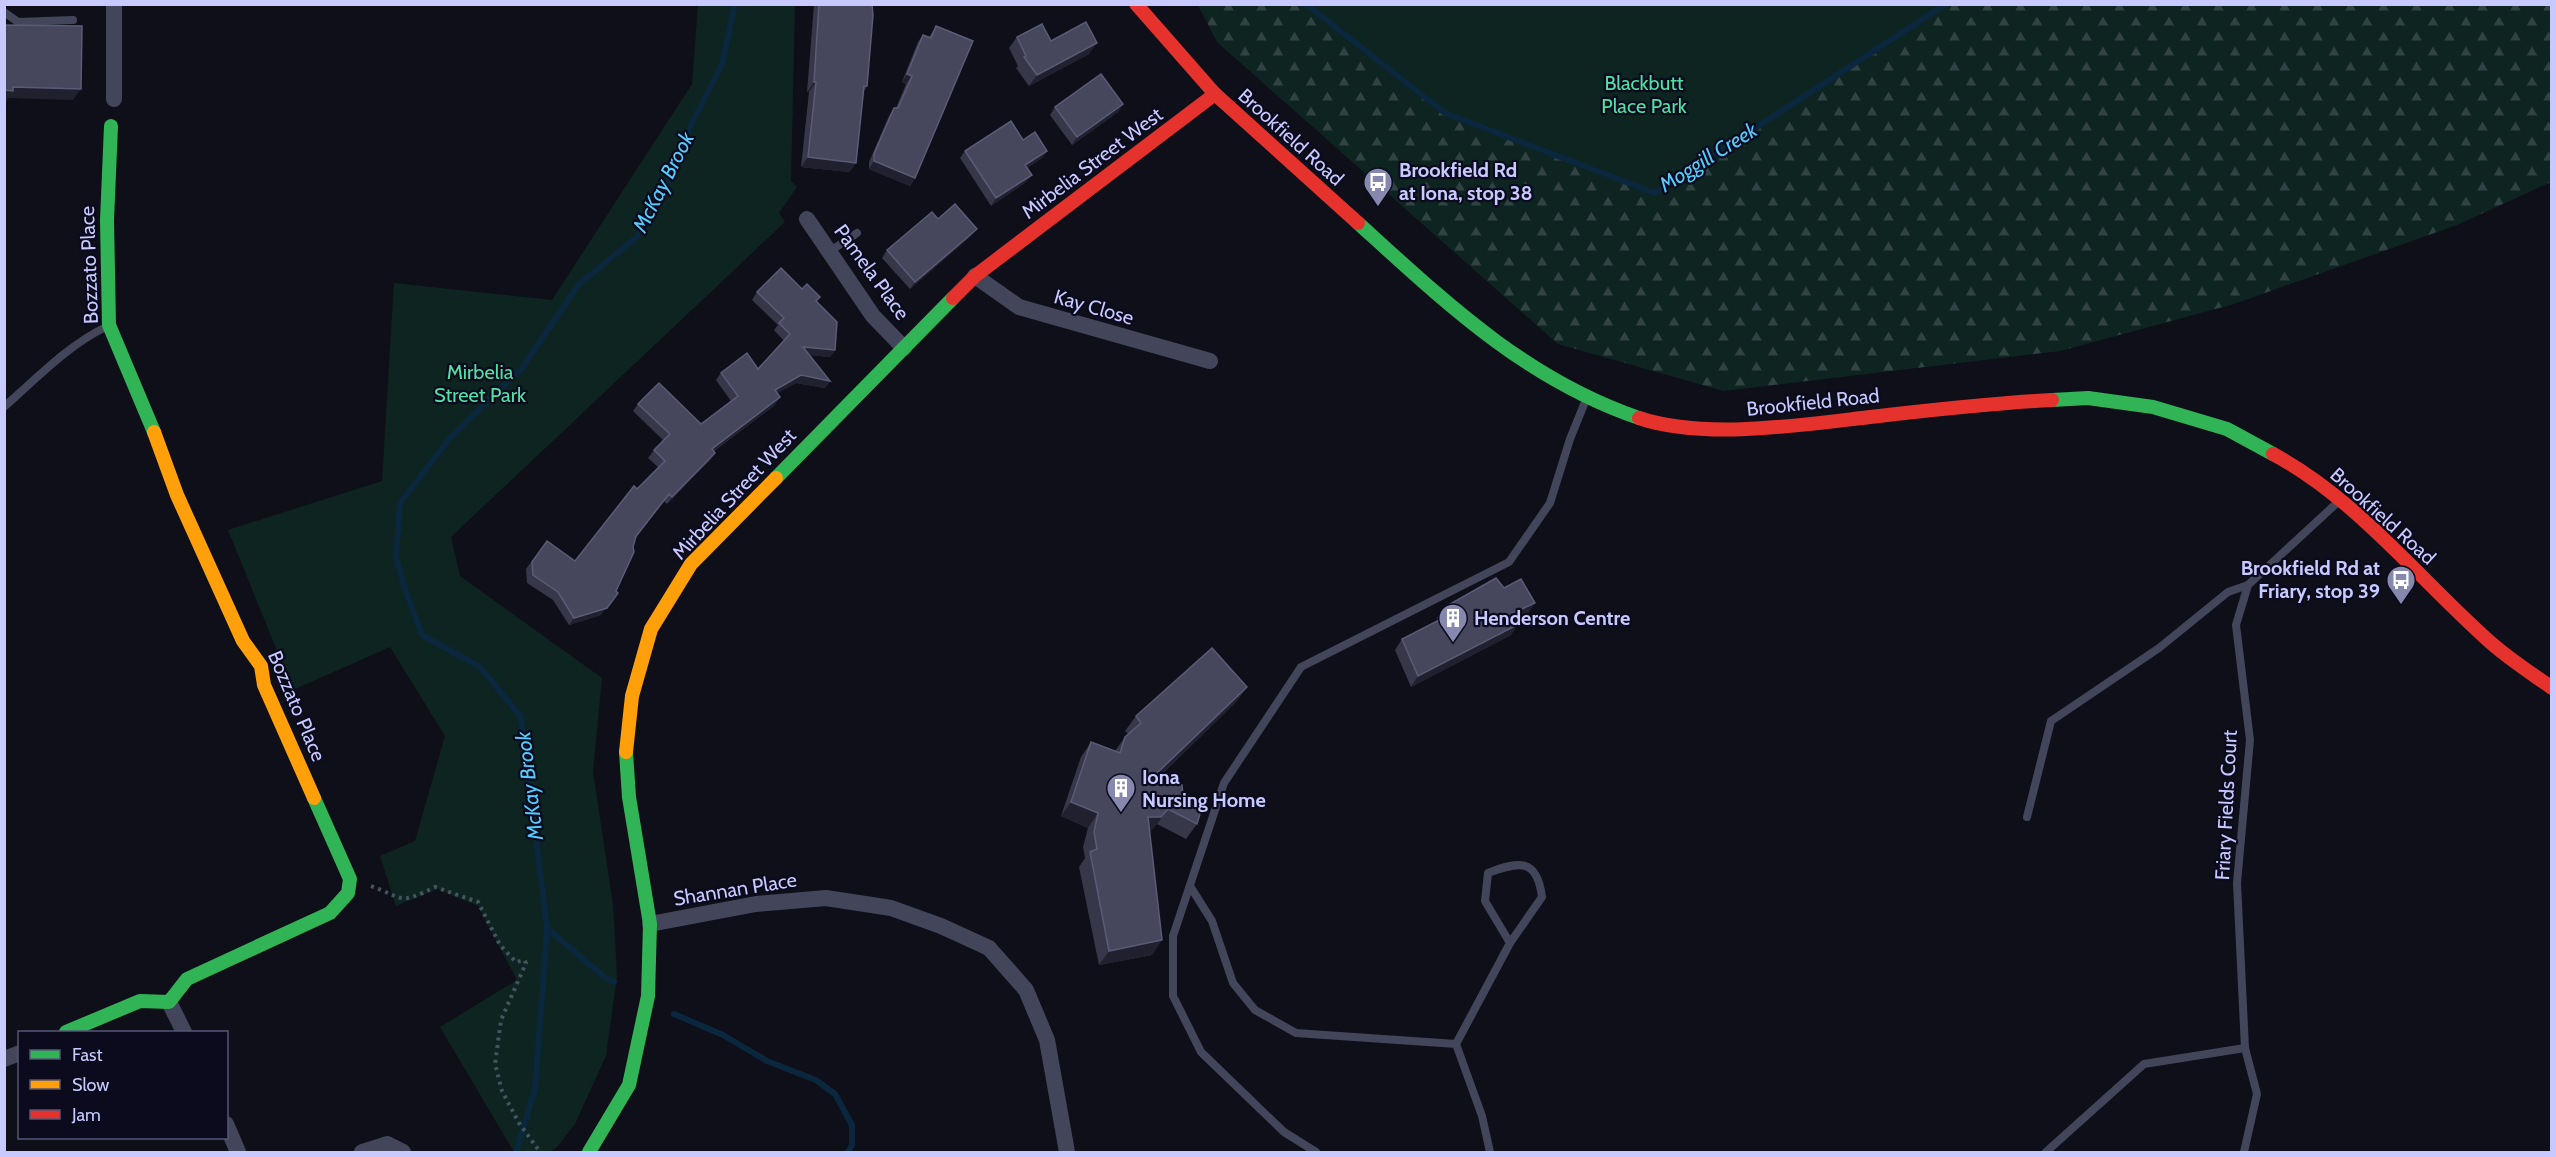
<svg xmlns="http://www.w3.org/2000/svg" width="2556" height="1157" font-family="Cabin,sans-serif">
<defs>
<pattern id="forest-firs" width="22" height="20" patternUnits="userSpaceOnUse" patternTransform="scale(1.5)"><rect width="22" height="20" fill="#0e2421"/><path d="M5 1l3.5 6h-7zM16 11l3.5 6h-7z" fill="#304242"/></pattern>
</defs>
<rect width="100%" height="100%" fill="#0f0f19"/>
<!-- forest -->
<polygon fill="url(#forest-firs)" points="1198,5 2551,5 2551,182 2457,225 2234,304 2060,351 1724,391 1558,344 1217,42"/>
<!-- park -->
<g fill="#0e2421">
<polygon points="698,5 795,5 791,181 797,187 779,213 785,222 451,537 460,576 602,678 593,771 613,905 617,976 606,1056 575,1124 558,1146 550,1152 514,1152 440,1027 517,980 478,906 437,889 396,906 380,856 415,841 445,736 390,647 293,690 228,530 382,481 394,283 552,300 692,84"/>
<polygon points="1306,5 1946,5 1655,193 1445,113"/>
</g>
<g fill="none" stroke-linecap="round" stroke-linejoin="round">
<!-- stream -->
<g stroke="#0a273d" stroke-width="6">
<polyline points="1306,4 1445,113 1655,193 1946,4"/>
<polyline points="547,928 604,977 614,982"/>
<polyline points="674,1014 723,1035 767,1061 816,1080 835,1094 852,1125 852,1145 848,1152"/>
<polyline points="516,1152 535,1089 547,928 521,717 480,667 422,635 405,589 396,557 400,503 449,439 522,368 579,284 637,237 674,168 689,129 722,64 735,4"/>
</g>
<!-- path -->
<path stroke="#43555e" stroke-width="4" stroke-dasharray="3 4.5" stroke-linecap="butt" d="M371,886C406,899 398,905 435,887L478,902L500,945L516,962L524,960L526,963L501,1020L495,1064L502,1091L519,1123L540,1152"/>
<!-- lane -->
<g stroke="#43465a" stroke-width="8">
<polyline points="4,12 18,22 73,20"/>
<polyline points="829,252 857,233"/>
<path d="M4,407C36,379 68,345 106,327"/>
<polyline points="2027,817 2051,721 2159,648 2228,592 2248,585"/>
<polyline points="1190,886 1212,921 1233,983 1255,1010 1296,1033 1456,1044 1482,1116 1490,1152"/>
<path d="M1456,1044L1510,943L1485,901L1488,873C1519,861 1537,858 1542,897L1510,943"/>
<polyline points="1316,1152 1284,1132 1201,1052 1173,996 1173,936 1224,783 1301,667 1509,562 1550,503 1570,439 1587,397"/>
<polyline points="2046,1152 2144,1064 2245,1048"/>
<polyline points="2244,1152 2257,1094 2245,1048 2237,883 2250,740 2236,625 2248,585 2338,502"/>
</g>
<!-- street -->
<g stroke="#43465a" stroke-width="16">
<polyline points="114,4 114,99"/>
<polyline points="807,219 873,316 904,348"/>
<polyline points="975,276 1019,307 1210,361"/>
<polyline points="650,924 756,904 826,898 891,908 941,926 989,948 1026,990 1047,1040 1067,1152"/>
<polyline points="169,1002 184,1032"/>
<polyline points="4,1059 20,1053"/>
<polyline points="226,1124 238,1152"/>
<polyline points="362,1152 387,1144 403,1152"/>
</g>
<!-- fast -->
<g stroke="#30b455" stroke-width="14">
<polyline points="111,126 107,220 109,325 154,432"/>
<path d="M1358,223C1445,302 1525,379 1639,418"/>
<polyline points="2052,400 2088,398 2153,407 2227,429 2273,454"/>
<polyline points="776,478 953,298"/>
<polyline points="66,1032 140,1001 169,1002 187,979 330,913 348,893 350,879 314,798"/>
<polyline points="589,1152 629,1085 648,996 650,924 629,797 626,752"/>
</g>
<!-- slow -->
<g stroke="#ff9f0a" stroke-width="14">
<polyline points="154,432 177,495 243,641 261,666 264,685 314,798"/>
<polyline points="626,752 632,696 651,629 691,564 776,478"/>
</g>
<!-- jam -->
<g stroke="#e5322d" stroke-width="14">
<polyline points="1136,4 1215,94 1358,223"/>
<polyline points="953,298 975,276 1215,94"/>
<path d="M1639,418C1704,440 1802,425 1870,417C1931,410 1991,403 2052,400"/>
<path d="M2273,454C2357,499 2419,579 2490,642C2509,659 2531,673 2552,688"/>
</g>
</g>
<!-- wall -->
<g fill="#37374a">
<polygon points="814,4 872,4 867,86 864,91 856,163 849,172 801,167 809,92 807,92"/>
<polygon points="936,26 915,178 910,186 869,169 869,162 889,116 894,108 896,108 906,84 902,82 918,42 923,35 929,37"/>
<polygon points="1017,37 1051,41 1089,54 1029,86 1016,68 1018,66 1009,48"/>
<polygon points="1123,104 1118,112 1072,145 1050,115 1055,107"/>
<polygon points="1023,140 1047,151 1042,158 1027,168 1026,182 991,206 960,158 965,151"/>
<polygon points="971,236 910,289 882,258 887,250"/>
<polygon points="802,289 817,301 835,350 830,357 810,355 830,381 825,388 796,383 777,393 775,405 714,451 710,460 667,504 664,501 636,538 601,615 569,625 553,600 527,583 526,569 547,541 575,561 637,489 658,467 648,458 654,450 663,440 633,411 638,404 701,424 731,401 716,380 721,373 758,369 784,341 774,330 778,325 752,300 757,292"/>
<polygon points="1504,588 1535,603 1527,614 1516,619 1511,635 1411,687 1395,650 1402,639 1439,620 1437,618 1445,607"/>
<polygon points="1247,687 1236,702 1161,775 1183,795 1197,824 1186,839 1157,824 1149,832 1152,955 1099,965 1079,867 1085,858 1083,847 1088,828 1061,816 1081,757 1091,742 1115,751 1125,737 1128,734 1125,731 1136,716"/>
</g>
<!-- shaded-wall -->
<g fill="#20202e">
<polygon points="1097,43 1089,54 1029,86 1037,75"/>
<polygon points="907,74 912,76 906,84 902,82"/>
<polygon points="814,82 816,82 809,92 807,92"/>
<polygon points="13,87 81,89 73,100 8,98 6,102 4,102 4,90"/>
<polygon points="1123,104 1118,112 1072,145 1077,137"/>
<polygon points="1047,151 1042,158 1020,173 1025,165"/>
<polygon points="808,157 856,163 849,172 801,167"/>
<polygon points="874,161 915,178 910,186 869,169"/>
<polygon points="1032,175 1026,182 991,206 996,198"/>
<polygon points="977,229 971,236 910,289 915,282"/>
<polygon points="803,347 835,350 830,357 797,354"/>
<polygon points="801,375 830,381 825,388 796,383 769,398 775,390"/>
<polygon points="780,397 775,405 706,456 712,449"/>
<polygon points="715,453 710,460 667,504 672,497"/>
<polygon points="618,593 601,615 569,625 574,618"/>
<polygon points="1535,603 1527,614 1505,625 1513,613"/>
<polygon points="1519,624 1511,635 1411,687 1418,676"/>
<polygon points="1247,687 1236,702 1147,788 1157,773"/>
<polygon points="1071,802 1098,813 1088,828 1061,816"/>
<polygon points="1168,809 1157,824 1150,832 1137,831 1148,817"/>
<polygon points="1162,940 1152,955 1099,965 1109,951"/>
</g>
<!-- building -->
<g fill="#46475d" stroke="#5a5b76" stroke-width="1.5">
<polygon points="819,4 872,4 873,15 867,86 864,86 856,163 808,157 816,82 814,82"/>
<polygon points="1086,22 1097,43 1037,75 1024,57 1026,56 1017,37 1042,24 1051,41"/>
<polygon points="4,25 82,26 81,89 13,87 13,91 4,90"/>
<polygon points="936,26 973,41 915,178 874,161 874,154 894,108 898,108 912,76 907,74 923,35 931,38"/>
<polygon points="1101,74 1123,104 1077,137 1055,107"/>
<polygon points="1011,121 1023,140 1035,132 1047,151 1025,165 1032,175 996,198 965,151"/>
<polygon points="955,204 977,229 915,282 887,250 932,212 938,219"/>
<polygon points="781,268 802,289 807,284 820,297 816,301 837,322 835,350 803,347 830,381 801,375 775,390 780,397 712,449 715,453 672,497 669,494 636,536 633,547 634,552 616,591 618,593 607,608 574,618 558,592 533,575 532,562 547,541 575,561 634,486 637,489 665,461 654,450 670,434 638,404 659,383 701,424 738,396 721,373 747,353 758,369 790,334 779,323 784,318 757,292"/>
<polygon points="1496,578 1504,588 1521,579 1535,603 1513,613 1519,624 1418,676 1402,639 1451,614 1445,607"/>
<polygon points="1212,648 1247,687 1157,773 1182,785 1183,795 1203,804 1197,824 1168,809 1161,817 1148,817 1162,940 1109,951 1090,852 1097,849 1094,832 1098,813 1071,802 1091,742 1120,753 1125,737 1141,723 1136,716"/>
</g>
<!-- icons -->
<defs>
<g id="bus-pin" transform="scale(1.5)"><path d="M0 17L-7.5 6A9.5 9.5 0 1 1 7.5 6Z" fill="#8788ae" stroke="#0b0b1d"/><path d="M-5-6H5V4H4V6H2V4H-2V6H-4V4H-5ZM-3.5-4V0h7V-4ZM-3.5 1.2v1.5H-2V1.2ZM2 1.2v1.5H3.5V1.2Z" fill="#fff"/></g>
<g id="building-pin" transform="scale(1.5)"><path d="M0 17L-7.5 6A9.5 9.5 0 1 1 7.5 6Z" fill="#8788ae" stroke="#0b0b1d"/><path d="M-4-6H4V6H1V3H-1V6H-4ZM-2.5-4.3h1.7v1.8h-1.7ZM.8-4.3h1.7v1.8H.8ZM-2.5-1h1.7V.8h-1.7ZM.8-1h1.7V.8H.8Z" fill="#fff"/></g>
</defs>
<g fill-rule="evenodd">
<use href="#bus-pin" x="1378" y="182"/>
<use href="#bus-pin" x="2401" y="580"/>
<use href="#building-pin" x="1453" y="618"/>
<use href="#building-pin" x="1121" y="788"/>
</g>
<g text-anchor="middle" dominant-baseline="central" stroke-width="4.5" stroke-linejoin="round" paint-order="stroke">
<!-- park labels -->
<g font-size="20" fill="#51e0a5" stroke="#0b0b1d">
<text x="1644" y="83">Blackbutt<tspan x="1644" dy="23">Place Park</tspan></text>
<text x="480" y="372">Mirbelia<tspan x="480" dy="23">Street Park</tspan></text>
</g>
<!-- street labels -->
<g font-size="20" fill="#c7c9ff" stroke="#0b0b1d">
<text transform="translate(1291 137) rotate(42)">Brookfield Road</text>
<text transform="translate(1092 163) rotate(-37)">Mirbelia Street West</text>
<text transform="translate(89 265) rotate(-92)">Bozzato Place</text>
<text transform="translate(872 272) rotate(54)">Pamela Place</text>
<text transform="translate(1094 307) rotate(16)">Kay Close</text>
<text transform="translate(1813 402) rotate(-6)">Brookfield Road</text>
<text transform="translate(734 494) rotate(-47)">Mirbelia Street West</text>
<text transform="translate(2383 516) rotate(42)">Brookfield Road</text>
<text transform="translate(297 706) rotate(67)">Bozzato Place</text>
<text transform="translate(2226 805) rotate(-87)">Friary Fields Court</text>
<text transform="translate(735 889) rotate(-9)">Shannan Place</text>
</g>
<!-- poi labels -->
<g font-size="20" font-weight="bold" fill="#c7c9ff" stroke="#0b0b1d" text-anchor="start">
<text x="1399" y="170">Brookfield Rd<tspan x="1399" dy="23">at Iona, stop 38</tspan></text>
<text x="2380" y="568" text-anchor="end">Brookfield Rd at<tspan x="2380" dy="23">Friary, stop 39</tspan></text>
<text x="1474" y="618">Henderson Centre</text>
<text x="1142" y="777">Iona<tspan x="1142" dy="23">Nursing Home</tspan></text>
</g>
<!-- water labels -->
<g font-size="21" font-style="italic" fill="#5cf" stroke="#0b0b1d">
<text transform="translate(1708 157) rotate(-32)">Moggill Creek</text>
<text transform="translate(663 182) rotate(-63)">McKay Brook</text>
<text transform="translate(529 786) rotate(-97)">McKay Brook</text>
</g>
</g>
<!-- border -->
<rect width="2556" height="1157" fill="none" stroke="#c7c9ff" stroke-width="12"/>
<!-- legend -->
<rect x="18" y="1031" width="210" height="108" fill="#0b0b1d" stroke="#565777" stroke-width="1.5"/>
<rect x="30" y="1050" width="30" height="9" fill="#30b455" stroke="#565777" stroke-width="1.5"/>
<text x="72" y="1061" font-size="18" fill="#c7c9ff">Fast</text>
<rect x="30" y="1080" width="30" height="9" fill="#ff9f0a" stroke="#565777" stroke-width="1.5"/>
<text x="72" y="1091" font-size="18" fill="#c7c9ff">Slow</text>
<rect x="30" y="1110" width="30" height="9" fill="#e5322d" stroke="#565777" stroke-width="1.5"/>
<text x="72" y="1121" font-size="18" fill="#c7c9ff">Jam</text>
</svg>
